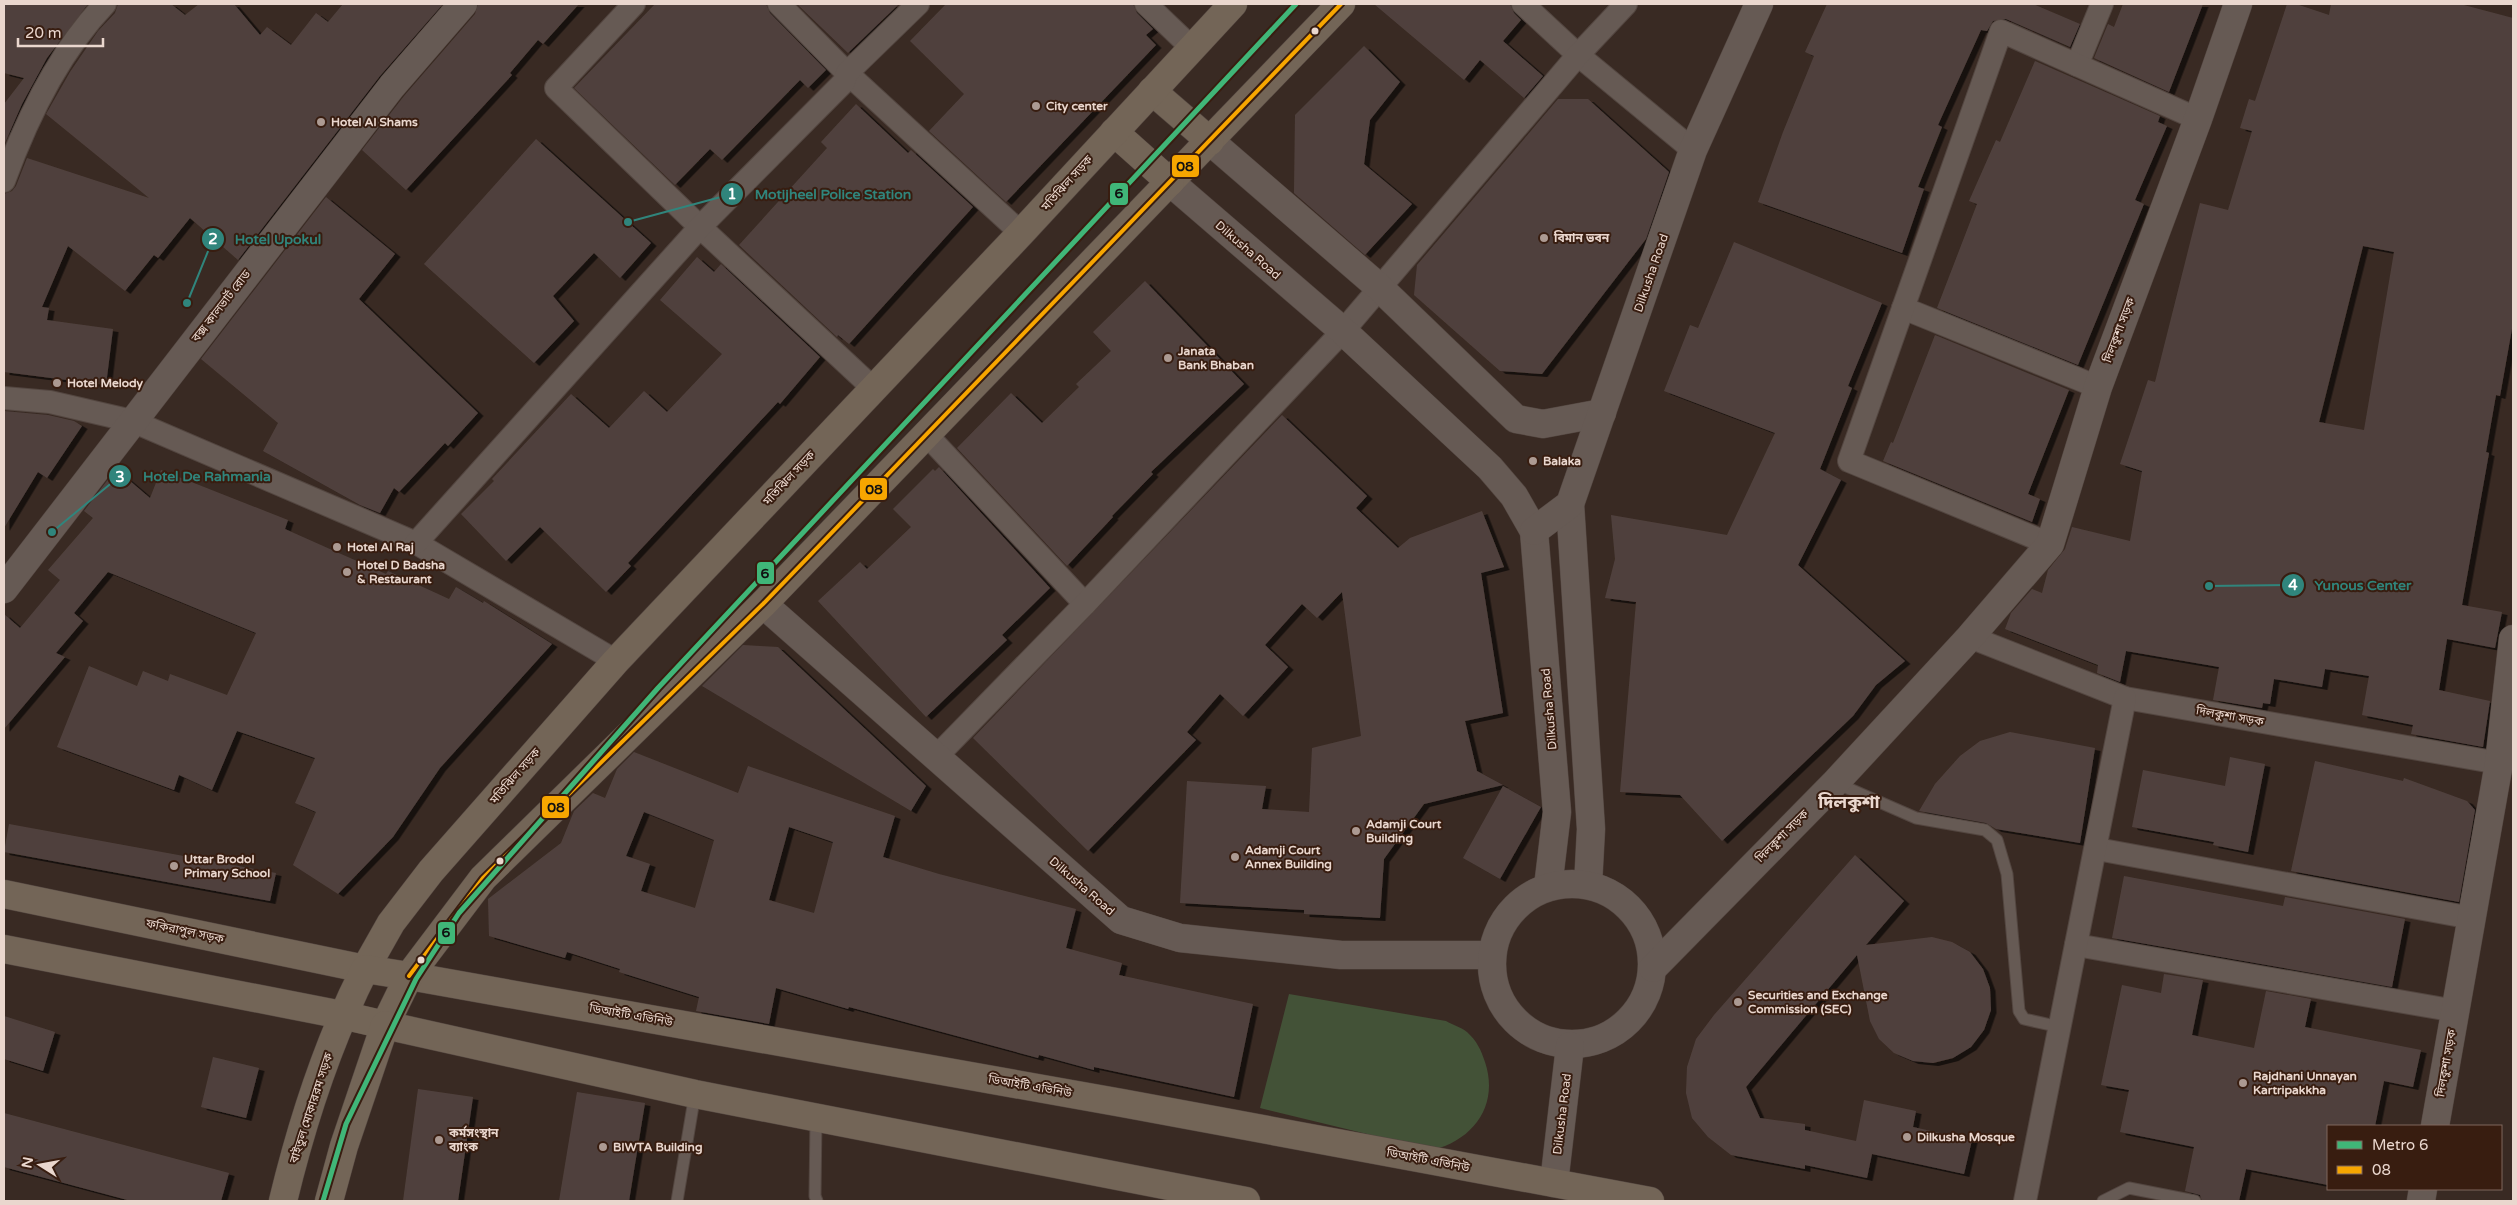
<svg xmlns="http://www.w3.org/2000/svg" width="2517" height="1205" font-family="'Varela Round','Noto Sans Bengali',sans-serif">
<defs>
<filter id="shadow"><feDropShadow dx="5.5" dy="3" stdDeviation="0" flood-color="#0009"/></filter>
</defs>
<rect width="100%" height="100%" fill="#392a23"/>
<!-- green -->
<path fill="#435237" d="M1289,994L1446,1021C1453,1025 1461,1027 1467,1032C1477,1041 1481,1050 1485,1062C1499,1104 1475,1139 1433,1150L1260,1108Z"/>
<!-- building -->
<g fill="#50413d" fill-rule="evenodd" filter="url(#shadow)">
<polygon points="4,4 88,4 47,58 22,104 4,145 4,104 24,78 4,73"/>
<polygon points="118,4 171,4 185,15 199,4 234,4 260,35 267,27 291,45 316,13 328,22 343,4 443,4 380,76 238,260 190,218 158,258 154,255 125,291 68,246 42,307 49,308 47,320 113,329 106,385 4,372 4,194 12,191 16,186 27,158 149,198 46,114 70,72 98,31 115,13"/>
<polygon points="478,4 579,4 543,44 538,40 510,73 512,75 406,190 362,150 404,96 475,14"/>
<polygon points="655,4 766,4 770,13 826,70 808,88 800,80 722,160 710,149 675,185 574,88"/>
<polygon points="797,4 899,4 848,53"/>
<polygon points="946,4 1133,4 1137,13 1153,29 1146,35 1156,45 1006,202 929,131 964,94 910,41"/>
<polygon points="1374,4 1510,4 1514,13 1521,20 1503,41 1543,76 1524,98 1480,60 1464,80"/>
<polygon points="1827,4 2033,4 2080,24 2070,47 2006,19 1993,21 1987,31 1981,30 1938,125 1942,127 1918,187 1924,189 1902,253 1758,202 1783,132 1814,56 1805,52"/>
<polygon points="2123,4 2203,4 2169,92 2094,58 2108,24 2114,27"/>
<path d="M2287,4H2296L2329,15L2331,4H2460L2513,18V323L2500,396L2496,395L2486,452L2489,453L2462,605L2502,612L2495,648L2447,639L2439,690L2490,701L2483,747L2411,734L2413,725L2362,715L2369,676L2325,669L2322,687L2274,679L2270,704L2263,703L2262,708L2213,700L2219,667L2126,651L2120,682L2097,673L2098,665L2005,629L2011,613L2032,589L2042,593L2048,570L2065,549L2072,527L2130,541L2142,471L2120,464L2148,380L2155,382L2200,203L2228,210L2252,131L2240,128L2249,99L2255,101ZM2363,246L2394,252L2364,430L2319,422Z"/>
<polygon points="1364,46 1400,82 1370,120 1364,164 1412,204 1365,255 1294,193 1295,115"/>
<polygon points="2035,61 2160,116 2158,122 2167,126 2135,200 2144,204 2078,365 1937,308 1977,204 1969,201 1996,140 2000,142"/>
<polygon points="1558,99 1588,99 1669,172 1646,239 1542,374 1500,371 1414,295 1417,265"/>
<polygon points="856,104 908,153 911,150 973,207 849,344 838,335 837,337 739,245 827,148 821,142"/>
<polygon points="536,139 651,243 620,278 594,253 553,296 574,321 534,363 424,264"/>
<polygon points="326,197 395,254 359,299 478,413 448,446 445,443 399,492 394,488 380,513 360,505 263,451 278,423 201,359"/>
<polygon points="1734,242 1882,303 1848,386 1852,388 1820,469 1841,480 1798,565 1905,661 1876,685 1853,716 1722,841 1680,795 1620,792 1636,602 1605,598 1615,559 1611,515 1727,535 1775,433 1664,391 1690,325 1698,328"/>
<polygon points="697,257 714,272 721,264 820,357 780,404 778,402 628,563 631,566 606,592 540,527 506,561 461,514 494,481 492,479 571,394 609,428 644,391 667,412 722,354 660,300"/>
<polygon points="1145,281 1244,384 1151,472 1153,474 1112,516 1113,517 1067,566 957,448 1011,393 1042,423 1079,387 1076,384 1111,351 1093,332"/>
<polygon points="1935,335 2069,390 2028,494 2040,499 2032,522 1883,461 1891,442 1893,443"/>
<polygon points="4,411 48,415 74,421 82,426 47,478 38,472 4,528"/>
<polygon points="1282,415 1367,496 1356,508 1398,548 1410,538 1482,511 1504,567 1481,573 1503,713 1465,721 1477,771 1503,785 1424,804 1384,859 1380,918 1304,914 1304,910 1180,903 1187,781 1266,786 1262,809 1309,812 1312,748 1361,736 1342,592 1317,618 1302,604 1265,645 1288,667 1243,716 1220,694 1187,732 1196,740 1088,851 973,738"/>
<polygon points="939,467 1050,588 1002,635 1007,640 926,717 818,601 860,562 867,569 911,527 893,509 933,469 935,471"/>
<polygon points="116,469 150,498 161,470 288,520 285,529 386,574 388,571 449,599 456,587 483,603 484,601 552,644 440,768 393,837 338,894 293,865 316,812 295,803 315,758 237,731 212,790 179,775 174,790 57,747 89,666 137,686 143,671 168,681 170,674 227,695 256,633 108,572 74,613 83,621 56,653 65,657 4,729 4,614 20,628 60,580 48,570 93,518 84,511"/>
<polygon points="743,645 778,647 926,786 911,811 702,686"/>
<polygon points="2010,732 2095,748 2080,843 1996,829 1986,823 1919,811 1935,784 1960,756 1980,741"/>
<path d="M634,752L738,793L748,766L895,816L883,857L939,874L1076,909L1066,948L1122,963L1119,975L1253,1004L1234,1097L1094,1067V1070L1039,1055L1038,1058L849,1007L848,1009L776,988L769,1024L696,1011L699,997L619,972L620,969L567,952L565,958L489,936L488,899L561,843L574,811L593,793L605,798L617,769ZM644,812L714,840L695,908L641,891L650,864L626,856ZM789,827L833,842L814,913L769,900Z"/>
<polygon points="2230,757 2265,764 2248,852 2213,845 2214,842 2132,827 2143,770 2225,786"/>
<polygon points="2315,761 2403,781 2404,778 2467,801 2475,810 2459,902 2291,871"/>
<polygon points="1503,786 1541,807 1500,879 1463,858"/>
<polygon points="9,824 276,873 270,901 4,852"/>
<polygon points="1855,855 1904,901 1866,945 1932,937 1952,942 1970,952 1983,969 1990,988 1991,1010 1984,1030 1971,1047 1953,1058 1933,1063 1913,1061 1894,1053 1879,1039 1870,1021 1857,955 1746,1087 1760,1118 1805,1124 1805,1130 1856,1141 1864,1100 1916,1111 1913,1127 1972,1140 1964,1174 1872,1154 1867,1178 1805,1165 1805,1169 1731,1155 1708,1137 1692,1118 1686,1093 1687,1067 1696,1039 1714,1015"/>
<polygon points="2124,876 2283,906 2285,897 2405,919 2392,987 2112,938"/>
<polygon points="2164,974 2203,980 2192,1035 2254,1048 2266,991 2311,999 2305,1027 2421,1050 2413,1087 2384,1081 2375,1126 2328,1126 2328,1185 2246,1169 2239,1201 2202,1201 2200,1195 2185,1191 2194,1147 2120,1132 2129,1090 2101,1085 2122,985 2161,993"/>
<polygon points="4,1016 55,1032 43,1071 4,1059"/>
<polygon points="213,1057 259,1068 246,1118 201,1107"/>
<polygon points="418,1089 473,1097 458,1201 403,1201"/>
<polygon points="577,1092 645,1103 629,1201 559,1201"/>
<polygon points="4,1113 229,1173 221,1201 131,1201 4,1167"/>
</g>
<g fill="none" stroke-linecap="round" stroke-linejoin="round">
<!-- lane casing -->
<g stroke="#534640" stroke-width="13">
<g id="lane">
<polyline points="1836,783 1916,818 1985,830 1997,840 2007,874 2019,1011 2024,1019 2060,1027"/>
<polyline points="816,1118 815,1196 817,1201"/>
<polyline points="677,1201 695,1094"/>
<polyline points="2103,1201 2129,1188 2195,1201"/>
</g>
</g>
<!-- street casing -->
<g stroke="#534640" stroke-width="24">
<g id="street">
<polyline points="634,4 556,88 700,227 874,389"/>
<polyline points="779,4 847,73 1021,233"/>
<polyline points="1146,4 1192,48"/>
<polyline points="1523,4 1578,55 1693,150"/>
<polyline points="2077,65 2102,4"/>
<path d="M4,181C27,118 58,53 105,4"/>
<polyline points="1903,308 2098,387"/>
<polyline points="4,398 50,402 132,421 416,543 616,661"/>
<polyline points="925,433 1085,604"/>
<polyline points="416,543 700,227 844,82 847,73 918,4"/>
<polyline points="2050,544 1849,461 2001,31 2198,119"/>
<polyline points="1970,637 2125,698 2499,763"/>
<polyline points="935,758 1085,604 1343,331 1578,55 1626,4"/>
<polyline points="2097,849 2472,918"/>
<polyline points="2076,945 2456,1011"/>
<polyline points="2025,1201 2125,698"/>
</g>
</g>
<!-- secondary casing -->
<g stroke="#534640" stroke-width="29">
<g id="secondary">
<polyline points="1210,141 1380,288 1516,419 1543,424 1602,413"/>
<polyline points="1170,182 1343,331 1490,468 1514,496 1534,531 1557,812 1548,887"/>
<polyline points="1570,504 1591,829 1588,885"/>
<polyline points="1534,531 1570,504 1693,150 1759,4"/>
<polyline points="4,589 392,86 463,4"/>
<polyline points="763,604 1121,920 1180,938 1341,955 1492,955"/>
<circle cx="1572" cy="964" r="80"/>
<polyline points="1653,968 1835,783 1970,637 2050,544 2098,387 2198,119 2238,4"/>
<polyline points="2435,1126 2499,763 2513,639"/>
<polyline points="1554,1183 1570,1046"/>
<polyline points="2421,1201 2423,1189"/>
</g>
</g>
<!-- primary casing -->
<g stroke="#534640" stroke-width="29">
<g id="primary">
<polyline points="1341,4 763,604 483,878 409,976 1122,1103 1650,1201"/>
<polyline points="1152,91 1210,141"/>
<polyline points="1114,132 1170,182"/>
<polyline points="4,894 365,969 391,923 431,871 616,661 1021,233 1233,4"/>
<path d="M4,949L342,1015L385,1025L409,976L365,969C328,1042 302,1122 283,1201"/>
<polyline points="329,1201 344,1146 385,1025 695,1094 1246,1201"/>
</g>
</g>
<!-- lane -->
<use href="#lane" stroke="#665a54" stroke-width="11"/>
<!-- street -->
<use href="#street" stroke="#665a54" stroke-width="22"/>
<!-- secondary -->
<use href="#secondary" stroke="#665a54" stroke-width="28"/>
<!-- primary -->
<use href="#primary" stroke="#736557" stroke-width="28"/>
<!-- bus-1 casing -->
<g stroke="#381d10" stroke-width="8">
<polyline id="bus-1" points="409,976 483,878 763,604 1341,4"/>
</g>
<!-- bus-1 -->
<use href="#bus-1" stroke="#f7a600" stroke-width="4"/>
<!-- metro-1 casing -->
<g stroke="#381d10" stroke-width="9">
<polyline id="metro-1" points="323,1201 346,1124 416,979 459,913 658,688 1296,4"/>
</g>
<!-- metro-1 -->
<use href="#metro-1" stroke="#40b678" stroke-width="5"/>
</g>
<!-- markers -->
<g fill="#ead7ce" stroke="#381d10" stroke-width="2">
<circle cx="1315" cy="31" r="4.5"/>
<circle cx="500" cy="861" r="4.5"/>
<circle cx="421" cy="960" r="4.5"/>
</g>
<g fill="#ac9a92" stroke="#381d10" stroke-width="2">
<circle cx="1036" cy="106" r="5"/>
<circle cx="321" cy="122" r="5"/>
<circle cx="1544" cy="238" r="5"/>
<circle cx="1168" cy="358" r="5"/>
<circle cx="57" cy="383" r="5"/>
<circle cx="1533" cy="461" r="5"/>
<circle cx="337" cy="547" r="5"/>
<circle cx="347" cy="572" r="5"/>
<circle cx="1356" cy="831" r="5"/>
<circle cx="1235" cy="857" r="5"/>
<circle cx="174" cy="866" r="5"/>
<circle cx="1738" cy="1002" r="5"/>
<circle cx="2243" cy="1083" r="5"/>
<circle cx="1907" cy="1137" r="5"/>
<circle cx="439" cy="1140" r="5"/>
<circle cx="603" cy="1147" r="5"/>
</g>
<g text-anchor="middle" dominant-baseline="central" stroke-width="4" stroke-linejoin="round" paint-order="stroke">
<!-- poi labels -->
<g font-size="12" font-weight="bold" fill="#ead7ce" stroke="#381d10" text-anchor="start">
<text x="1046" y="106">City center</text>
<text x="331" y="122">Hotel Al Shams</text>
<text x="1554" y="238">বিমান ভবন</text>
<text x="1178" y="351">Janata<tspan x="1178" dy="14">Bank Bhaban</tspan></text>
<text x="67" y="383">Hotel Melody</text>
<text x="1543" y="461">Balaka</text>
<text x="347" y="547">Hotel Al Raj</text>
<text x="357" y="565">Hotel D Badsha<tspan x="357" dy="14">&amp; Restaurant</tspan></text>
<text x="1366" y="824">Adamji Court<tspan x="1366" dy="14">Building</tspan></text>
<text x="1245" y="850">Adamji Court<tspan x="1245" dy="14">Annex Building</tspan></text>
<text x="184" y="859">Uttar Brodol<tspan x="184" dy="14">Primary School</tspan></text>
<text x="1748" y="995">Securities and Exchange<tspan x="1748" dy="14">Commission (SEC)</tspan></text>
<text x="2253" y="1076">Rajdhani Unnayan<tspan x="2253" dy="14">Kartripakkha</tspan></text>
<text x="449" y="1133">কর্মসংস্থান<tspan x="449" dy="14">ব্যাংক</tspan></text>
<text x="1917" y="1137">Dilkusha Mosque</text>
<text x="613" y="1147">BIWTA Building</text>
</g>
<!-- street labels -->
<g font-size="12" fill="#ead7ce" stroke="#381d10">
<text transform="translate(1067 183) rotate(-48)">মতিঝিল সড়ক</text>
<text transform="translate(1248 250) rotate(41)">Dilkusha Road</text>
<text transform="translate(1651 273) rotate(-71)">Dilkusha Road</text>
<text transform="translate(221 306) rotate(-52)">বক্স কালভার্ট রোড</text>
<text transform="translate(2119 330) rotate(-69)">দিলকুশা সড়ক</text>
<text transform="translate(789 478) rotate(-47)">মতিঝিল সড়ক</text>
<text transform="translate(1549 709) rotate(-95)">Dilkusha Road</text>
<text transform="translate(2230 716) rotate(10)">দিলকুশা সড়ক</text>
<text transform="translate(515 776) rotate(-49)">মতিঝিল সড়ক</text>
<text transform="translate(1782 836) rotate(-45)">দিলকুশা সড়ক</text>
<text transform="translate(1082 886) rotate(41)">Dilkusha Road</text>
<text transform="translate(185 931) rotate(12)">ফকিরাপুল সড়ক</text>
<text transform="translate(631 1015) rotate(10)">ডিআইটি এভিনিউ</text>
<text transform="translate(2446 1063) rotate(-80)">দিলকুশা সড়ক</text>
<text transform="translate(1030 1086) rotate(10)">ডিআইটি এভিনিউ</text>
<text transform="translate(311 1108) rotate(-72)">বাইতুল মোকাররম সড়ক</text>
<text transform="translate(1562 1114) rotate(-83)">Dilkusha Road</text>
<text transform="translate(1428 1160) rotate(11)">ডিআইটি এভিনিউ</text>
</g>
<!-- district labels -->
<g font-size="18" font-weight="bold" fill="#ead7ce" stroke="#381d10">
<text x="1849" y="802">দিলকুশা</text>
</g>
</g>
<!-- callouts -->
<path fill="none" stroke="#30857c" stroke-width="2" d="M628 222L732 194M187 303L213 239M52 532L120 476M2209 586L2293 585"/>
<g fill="#30857c" stroke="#381d10" stroke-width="2">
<circle cx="628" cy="222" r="5"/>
<circle cx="187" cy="303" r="5"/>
<circle cx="52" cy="532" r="5"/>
<circle cx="2209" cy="586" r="5"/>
<circle cx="732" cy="194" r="12"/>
<circle cx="213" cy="239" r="12"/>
<circle cx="120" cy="476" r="12"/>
<circle cx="2293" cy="585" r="12"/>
</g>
<g font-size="15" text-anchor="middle" font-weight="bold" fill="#fff">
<text x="732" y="199">1</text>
<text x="213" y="244">2</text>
<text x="120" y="482">3</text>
<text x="2293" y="590">4</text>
</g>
<g font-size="14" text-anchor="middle" font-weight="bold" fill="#30857c" stroke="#381d10" stroke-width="4" stroke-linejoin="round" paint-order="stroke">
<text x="833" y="199">Motijheel Police Station</text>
<text x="278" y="244">Hotel Upokul</text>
<text x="207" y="481">Hotel De Rahmania</text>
<text x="2363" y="590">Yunous Center</text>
</g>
<g stroke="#381d10" stroke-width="2">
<rect x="1171" y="154" width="29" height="24" rx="5" fill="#f7a600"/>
<rect x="1109" y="182" width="20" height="24" rx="5" fill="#40b678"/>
<rect x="859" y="477" width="29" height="24" rx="5" fill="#f7a600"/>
<rect x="756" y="561" width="19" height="24" rx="5" fill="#40b678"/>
<rect x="541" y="795" width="29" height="24" rx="5" fill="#f7a600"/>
<rect x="437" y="921" width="19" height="24" rx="5" fill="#40b678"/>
</g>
<g font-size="14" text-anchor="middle" font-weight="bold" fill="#111">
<text x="1185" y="171">08</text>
<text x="1119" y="198">6</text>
<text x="874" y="494">08</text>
<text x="765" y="578">6</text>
<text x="556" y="812">08</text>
<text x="446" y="937">6</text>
</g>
<!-- border -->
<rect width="2517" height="1205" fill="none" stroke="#ead7ce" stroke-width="10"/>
<!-- legend -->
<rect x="2327" y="1125" width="175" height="65" fill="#381d10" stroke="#7f675c"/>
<rect x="2337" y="1141" width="25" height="8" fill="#40b678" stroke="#7f675c"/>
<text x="2372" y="1150" font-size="15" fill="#ead7ce">Metro 6</text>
<rect x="2337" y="1166" width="25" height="8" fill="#f7a600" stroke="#7f675c"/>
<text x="2372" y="1175" font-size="15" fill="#ead7ce">08</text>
<!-- north arrow -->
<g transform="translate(40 1165) rotate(281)" stroke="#381d10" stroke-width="4" paint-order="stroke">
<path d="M0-4L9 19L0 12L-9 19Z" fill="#ead7ce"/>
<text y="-8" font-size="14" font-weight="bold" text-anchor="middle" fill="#ead7ce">N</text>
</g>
<!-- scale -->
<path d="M18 38v8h85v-8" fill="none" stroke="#ead7ce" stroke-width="2.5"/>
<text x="25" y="38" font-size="15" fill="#ead7ce" stroke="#381d10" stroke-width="4" paint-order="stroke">20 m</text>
</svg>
